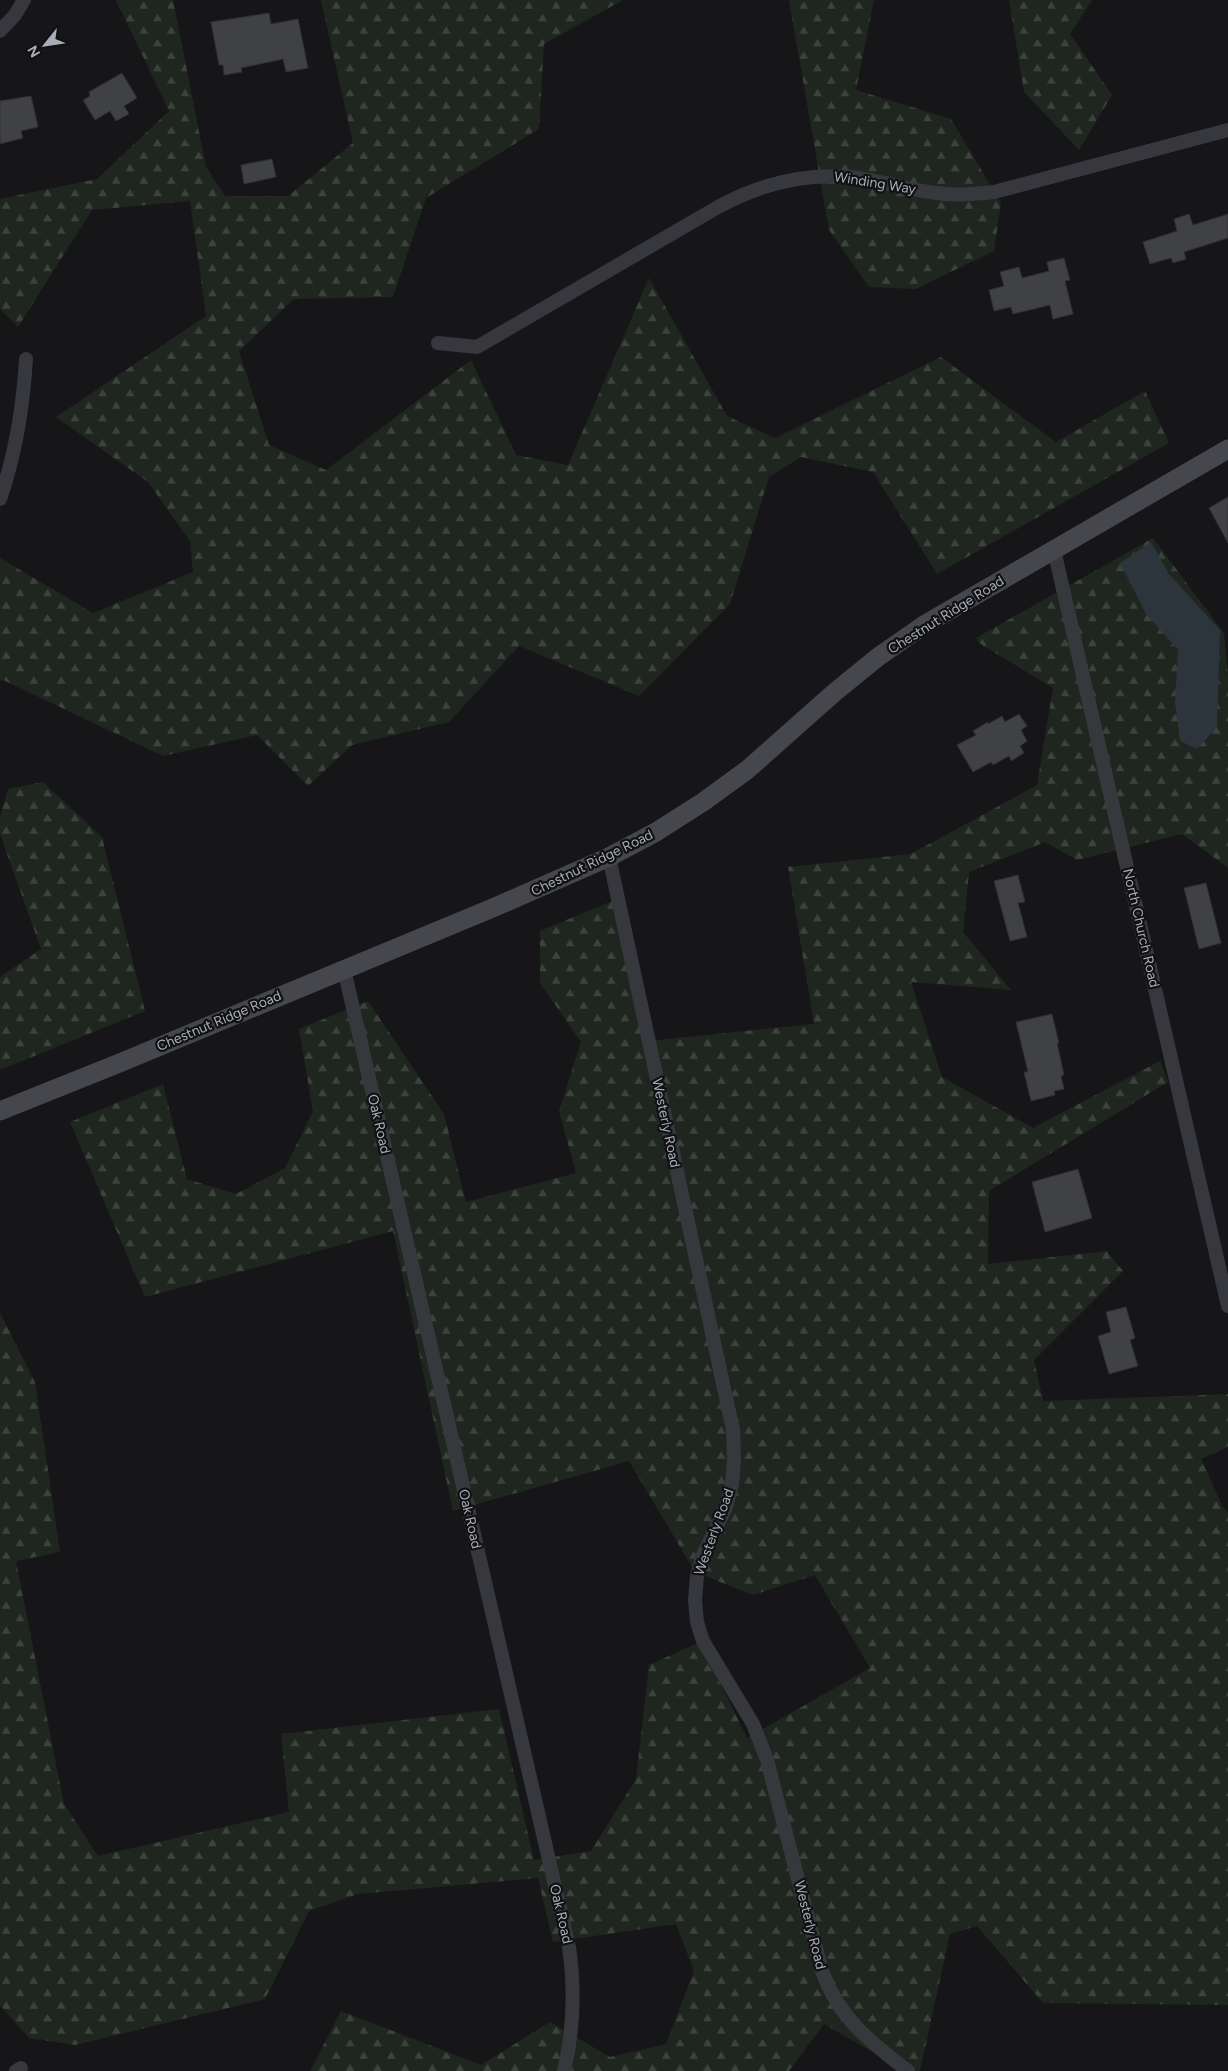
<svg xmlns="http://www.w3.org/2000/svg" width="1228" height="2071" font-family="Figtree,sans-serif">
<defs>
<pattern id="forest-firs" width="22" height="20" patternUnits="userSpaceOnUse" patternTransform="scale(1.25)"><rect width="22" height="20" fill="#1e261f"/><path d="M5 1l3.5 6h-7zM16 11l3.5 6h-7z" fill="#3c433d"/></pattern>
</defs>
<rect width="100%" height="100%" fill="#161618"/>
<!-- forest -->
<g fill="url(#forest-firs)">
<polygon points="116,0 173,0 206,167 225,196 288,196 353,143 321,0 623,0 544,44 539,129 426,198 393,297 294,299 239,351 269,445 326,470 471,360 516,455 568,465 649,278 727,416 775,438 941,357 1056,442 1145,391 1169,443 937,574 873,472 801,457 769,477 730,604 639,696 519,646 449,722 352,745 308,786 257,735 163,756 3,680 0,681 0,558 93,613 193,572 190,541 148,482 56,417 206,316 190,201 92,210 18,327 0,309 0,199 97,179 169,111"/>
<polygon points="789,0 874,0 856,90 951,119 1001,203 994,251 916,289 869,287 829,230"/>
<polygon points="1009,0 1092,0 1070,34 1112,95 1079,150 1024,92"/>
<polygon points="1153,538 1224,633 1228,676 1228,868 1182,834 1077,860 1045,842 969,872 963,932 1011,990 911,982 942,1077 1033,1128 1160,1061 1168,1082 989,1191 988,1264 1107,1251 1123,1271 1034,1360 1043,1401 1228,1394 1228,1447 1201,1459 1223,1507 1228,1512 1228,2005 1043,2003 977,1926 950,1934 920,2071 905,2071 824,2024 789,2071 310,2071 341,2011 481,2065 550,2022 610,2057 666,2044 694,1971 676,1924 553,1942 538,1878 358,1894 309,1911 265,1999 75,2045 29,2038 0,2005 0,1313 35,1382 60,1552 16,1561 64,1804 98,1856 289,1812 281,1734 499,1709 534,1860 591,1851 636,1779 649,1665 700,1642 747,1738 870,1668 815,1575 753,1595 695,1572 629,1461 453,1511 393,1231 145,1297 70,1122 163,1084 187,1179 236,1194 285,1168 313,1111 299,1029 368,1001 444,1114 466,1202 576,1173 559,1111 581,1042 540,983 540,931 612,901 648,1041 814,1024 788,867 911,854 1037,785 1053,688 979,643 976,638"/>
<polygon points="43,782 102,837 145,1011 0,1070 0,977 41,949 0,834 0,817 8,789"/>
</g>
<!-- water -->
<polygon fill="#2c353c" points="1151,542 1169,574 1220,630 1217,727 1197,749 1180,741 1175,703 1178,650 1146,614 1120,563"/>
<!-- building -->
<g fill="#404145" stroke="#303034">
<polygon points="269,13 271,24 298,19 308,68 286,72 283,59 241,68 242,72 224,75 223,65 219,65 211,22"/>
<polygon points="122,73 137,98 124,106 129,114 116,121 110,111 95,120 83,100 90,96 89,92"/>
<polygon points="31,96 38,127 21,131 23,138 0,144 0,101"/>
<polygon points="272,159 276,177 244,184 241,165"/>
<polygon points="1189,214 1193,225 1228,214 1228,238 1184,252 1186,259 1173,263 1171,258 1150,264 1143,242 1177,231 1174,219"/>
<polygon points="1064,258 1070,280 1065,281 1073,314 1053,319 1050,305 1013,314 1011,307 994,311 989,290 1004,286 1000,272 1019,267 1022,278 1049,271 1047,262"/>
<polygon points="1228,497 1228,543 1209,508"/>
<polygon points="1019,714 1027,726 1021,730 1027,741 1020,746 1024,753 1011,761 1009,756 993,765 991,762 973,772 957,745 976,735 973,731 988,722 988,724 1002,716 1005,722"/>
<polygon points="1018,875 1025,902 1018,903 1027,937 1010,941 994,881"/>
<polygon points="1206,883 1221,943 1199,949 1184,888"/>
<polygon points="1052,1014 1059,1043 1057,1043 1064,1075 1061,1076 1064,1089 1054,1091 1055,1095 1031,1101 1024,1072 1028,1072 1016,1022"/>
<polygon points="1078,1169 1092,1218 1045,1232 1032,1182"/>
<polygon points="1126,1307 1135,1338 1130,1340 1138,1366 1109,1374 1098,1336 1111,1332 1106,1312"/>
</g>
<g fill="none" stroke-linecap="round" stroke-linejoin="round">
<!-- street -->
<g stroke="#37383d" stroke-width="14">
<polyline points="0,31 15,15 24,0"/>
<path d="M438,343L477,347L718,207C760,184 802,173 850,177C879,180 908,190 937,193C956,196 975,194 994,192L1228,130"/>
<path d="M0,499C16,453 23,408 26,359"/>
<polyline points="1054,550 1228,1306"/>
<path d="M609,857L733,1430L734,1459L732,1484L726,1507L702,1557L697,1576L695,1600L697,1622L703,1641L753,1724L767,1760L822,1971C839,2018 870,2042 908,2071"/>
<path d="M344,969L569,1947C575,1989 574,2029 564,2071"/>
<polyline points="16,2071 21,2068"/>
</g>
<!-- secondary -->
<polyline stroke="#45474d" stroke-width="19" points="0,1111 122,1062 495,907 609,857 656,832 703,802 747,770 835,692 878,657 924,625 1228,449"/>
</g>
<g text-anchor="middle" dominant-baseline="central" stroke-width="4.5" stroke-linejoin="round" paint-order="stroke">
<!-- street labels -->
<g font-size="14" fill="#a8adb8" stroke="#111113">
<text transform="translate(875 183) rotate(9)">Winding Way</text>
<text transform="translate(946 615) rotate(-32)">Chestnut Ridge Road</text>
<text transform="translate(592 863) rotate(-26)">Chestnut Ridge Road</text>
<text transform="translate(1141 928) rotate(77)">North Church Road</text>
<text transform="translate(219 1021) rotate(-23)">Chestnut Ridge Road</text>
<text transform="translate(666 1123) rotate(78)">Westerly Road</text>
<text transform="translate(379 1124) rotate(77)">Oak Road</text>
<text transform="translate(470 1519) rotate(77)">Oak Road</text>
<text transform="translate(714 1532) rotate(-70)">Westerly Road</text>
<text transform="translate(561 1914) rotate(77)">Oak Road</text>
<text transform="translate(810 1925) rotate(76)">Westerly Road</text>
</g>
</g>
<!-- north arrow -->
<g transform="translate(45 45) rotate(240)" stroke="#111113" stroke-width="4" paint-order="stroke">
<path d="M0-4L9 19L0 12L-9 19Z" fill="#a8adb8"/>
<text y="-8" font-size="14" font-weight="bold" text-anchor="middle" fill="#a8adb8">N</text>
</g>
</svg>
